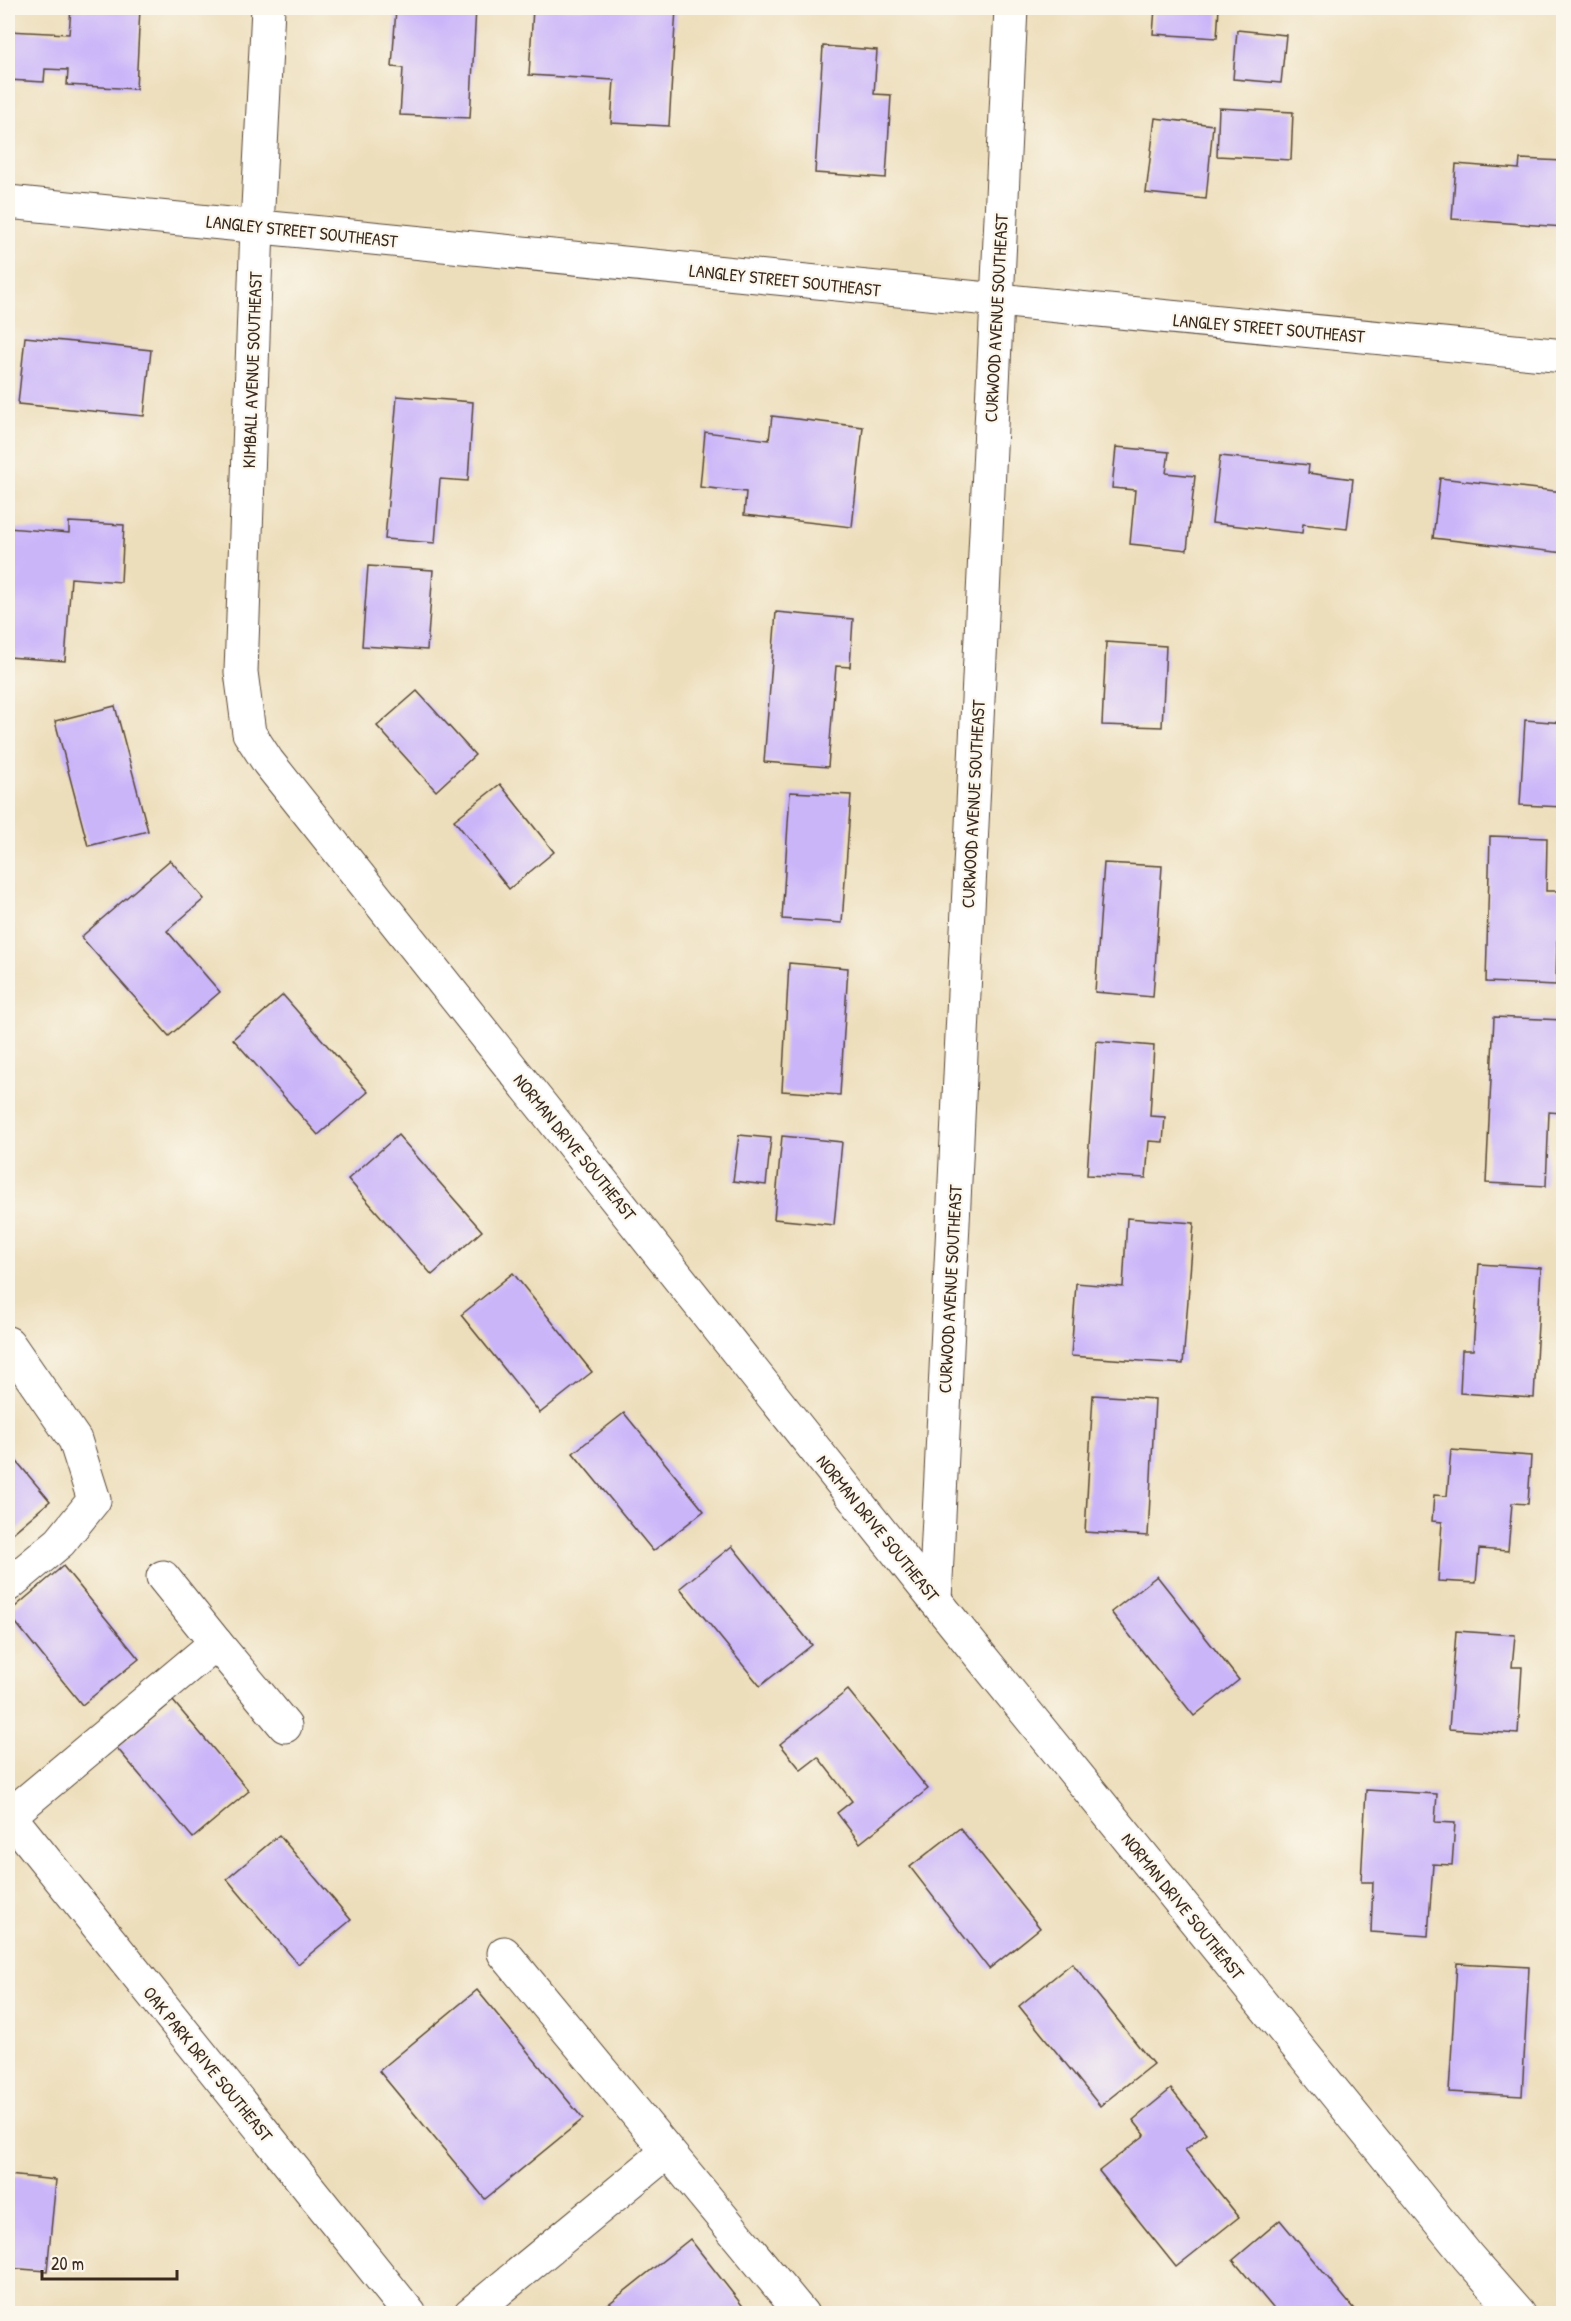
<svg xmlns="http://www.w3.org/2000/svg" width="1571" height="2321" font-family="'Patrick Hand',sans-serif">
<rect width="100%" height="100%" fill="#fbf7ec"/>
<filter id="ink" filterUnits="userSpaceOnUse"><feTurbulence type="fractalNoise" baseFrequency=".0167" numOctaves="2"/><feDisplacementMap in="SourceGraphic" scale="12" xChannelSelector="R" yChannelSelector="G"/><feConvolveMatrix kernelMatrix="1 2 1 2 8 2 1 2 1" color-interpolation-filters="sRGB"/></filter>
<filter id="wash" filterUnits="userSpaceOnUse"><feTurbulence type="fractalNoise" baseFrequency=".008" numOctaves="4" result="noise"/><feDisplacementMap in="SourceGraphic" scale="24" xChannelSelector="R" yChannelSelector="G"/><feGaussianBlur stdDeviation="1.35" result="paint"/><feColorMatrix in="noise" values="0 0 0 0 0 0 0 0 0 0 0 0 0 0 0 0 0 1.4 0 .05"/><feComposite in="paint" operator="in"/></filter>
<g filter="url(#wash)">
<rect width="100%" height="100%" fill="#eddebb"/>
<g id="blocks">
<!-- building -->
<g fill="#cab5f9">
<polygon points="71,8 140,8 136,89 67,85 68,70 45,69 44,82 8,80 8,31 69,34"/>
<polygon points="396,8 476,8 470,118 400,115 403,68 392,67"/>
<polygon points="533,8 676,8 669,126 611,123 614,80 529,75"/>
<polygon points="1155,8 1219,8 1217,38 1153,34"/>
<polygon points="1237,30 1286,35 1281,83 1233,79"/>
<polygon points="823,46 877,50 874,94 891,95 886,178 815,173"/>
<polygon points="1219,108 1293,112 1291,160 1217,156"/>
<polygon points="1155,118 1213,125 1206,199 1146,193"/>
<polygon points="1520,159 1564,161 1564,227 1452,219 1456,164 1519,169"/>
<polygon points="25,337 151,350 144,416 18,404"/>
<polygon points="397,396 473,402 468,481 440,479 435,543 385,539"/>
<polygon points="772,416 863,427 852,527 744,515 746,492 700,487 705,432 769,440"/>
<polygon points="1116,447 1169,452 1166,473 1195,476 1187,550 1130,544 1135,490 1112,488"/>
<polygon points="1220,456 1309,465 1308,473 1353,479 1347,529 1303,524 1302,533 1212,523"/>
<polygon points="1440,478 1564,492 1564,553 1433,538"/>
<polygon points="69,522 124,525 121,582 71,578 65,661 8,657 8,528 69,533"/>
<polygon points="368,566 433,570 427,650 362,646"/>
<polygon points="776,612 853,619 850,667 836,666 828,767 764,762"/>
<polygon points="1106,642 1166,646 1162,727 1102,725"/>
<polygon points="417,691 475,755 436,791 377,726"/>
<polygon points="115,706 148,831 88,846 55,721"/>
<polygon points="1525,720 1564,723 1564,807 1520,805"/>
<polygon points="500,784 554,852 509,889 454,820"/>
<polygon points="790,792 851,795 842,923 782,919"/>
<polygon points="1490,836 1547,838 1546,891 1564,891 1564,941 1557,941 1556,985 1486,982"/>
<polygon points="170,860 204,899 167,931 220,992 169,1036 81,937"/>
<polygon points="1104,863 1162,866 1153,997 1095,992"/>
<polygon points="789,963 848,968 840,1095 782,1091"/>
<polygon points="283,995 368,1092 318,1135 233,1039"/>
<polygon points="1494,1017 1564,1020 1562,1113 1549,1112 1546,1186 1486,1183"/>
<polygon points="1096,1041 1154,1046 1150,1116 1165,1117 1163,1142 1149,1141 1146,1178 1087,1175"/>
<polygon points="398,1135 482,1231 432,1275 348,1179"/>
<polygon points="739,1135 771,1138 766,1185 733,1181"/>
<polygon points="782,1136 842,1142 834,1225 774,1219"/>
<polygon points="1127,1218 1194,1223 1183,1364 1071,1356 1076,1283 1123,1287"/>
<polygon points="1479,1264 1541,1268 1534,1398 1460,1393 1462,1350 1473,1350"/>
<polygon points="513,1273 592,1372 540,1413 461,1315"/>
<polygon points="1093,1395 1155,1399 1148,1536 1085,1532"/>
<polygon points="624,1413 704,1511 653,1551 573,1453"/>
<polygon points="1451,1450 1531,1456 1528,1504 1512,1503 1508,1551 1479,1549 1476,1583 1438,1581 1442,1522 1432,1521 1434,1495 1447,1496"/>
<polygon points="8,1451 50,1501 8,1537"/>
<polygon points="732,1546 812,1645 760,1686 680,1588"/>
<polygon points="63,1566 139,1659 82,1705 8,1613"/>
<polygon points="1157,1576 1239,1680 1194,1716 1111,1612"/>
<polygon points="1456,1631 1515,1635 1512,1667 1522,1667 1518,1734 1449,1729"/>
<polygon points="848,1690 928,1789 860,1843 837,1813 852,1801 818,1757 801,1770 780,1744"/>
<polygon points="173,1701 249,1791 193,1838 117,1748"/>
<polygon points="1366,1790 1437,1794 1435,1822 1455,1823 1452,1865 1433,1864 1428,1936 1371,1932 1373,1882 1361,1882"/>
<polygon points="960,1828 1040,1928 989,1969 910,1867"/>
<polygon points="279,1835 351,1920 298,1964 227,1879"/>
<polygon points="1072,1963 1153,2064 1100,2106 1019,2006"/>
<polygon points="1457,1963 1529,1967 1522,2096 1449,2092"/>
<polygon points="477,1990 583,2119 485,2199 379,2071"/>
<polygon points="1171,2089 1206,2133 1185,2150 1239,2217 1176,2267 1099,2171 1145,2135 1133,2120"/>
<polygon points="8,2175 56,2180 47,2271 8,2268"/>
<polygon points="1280,2220 1358,2314 1278,2314 1233,2260"/>
<polygon points="690,2239 749,2314 596,2314"/>
</g>
</g>
</g>
<g filter="url(#ink)">
<use href="#blocks" fill-opacity="0" stroke="#564536" stroke-width="1.5"/>
<g fill="none" stroke-linecap="round" stroke-linejoin="round">
<!-- minor casing -->
<g stroke="#564536" stroke-width="35">
<g id="minor">
<polyline points="268,8 257,227 241,672 249,733 268,762 935,1600 1468,2257 1518,2314"/>
<polyline points="8,202 1564,356"/>
<polyline points="8,1343 75,1440 94,1500 60,1542 8,1585"/>
<polyline points="935,1600 1011,8"/>
<polyline points="216,1643 285,1726"/>
<polyline points="8,1814 410,2314"/>
<polyline points="9,1816 216,1643 163,1577"/>
<polyline points="504,1953 802,2314"/>
<polyline points="470,2314 667,2152"/>
</g>
</g>
<!-- minor -->
<use href="#minor" stroke="#fff" stroke-width="33"/>
</g>
</g>
<g text-anchor="middle" dominant-baseline="central" stroke-width="4.5" stroke-linejoin="round" paint-order="stroke">
<!-- street labels -->
<g font-size="18" fill="#3b2a1e" stroke="#fbf7ec">
<text transform="translate(302 231) rotate(6)">LANGLEY STREET SOUTHEAST</text>
<text transform="translate(785 280) rotate(6)">LANGLEY STREET SOUTHEAST</text>
<text transform="translate(996 318) rotate(-87)">CURWOOD AVENUE SOUTHEAST</text>
<text transform="translate(1269 328) rotate(5)">LANGLEY STREET SOUTHEAST</text>
<text transform="translate(252 370) rotate(-88)">KIMBALL AVENUE SOUTHEAST</text>
<text transform="translate(973 804) rotate(-87)">CURWOOD AVENUE SOUTHEAST</text>
<text transform="translate(575 1147) rotate(51)">NORMAN DRIVE SOUTHEAST</text>
<text transform="translate(950 1289) rotate(-87)">CURWOOD AVENUE SOUTHEAST</text>
<text transform="translate(878 1528) rotate(51)">NORMAN DRIVE SOUTHEAST</text>
<text transform="translate(1183 1906) rotate(51)">NORMAN DRIVE SOUTHEAST</text>
<text transform="translate(208 2064) rotate(51)">OAK PARK DRIVE SOUTHEAST</text>
</g>
</g>
<!-- margin -->
<rect width="1571" height="2321" fill="none" stroke="#fbf7ec" stroke-width="30"/>
<!-- scale -->
<path d="M42 2270v9h135v-9" fill="none" stroke="#3b2a1e" stroke-width="3"/>
<text x="51" y="2270" font-size="18" fill="#3b2a1e" stroke="#fbf7ec" stroke-width="4.5" paint-order="stroke">20 m</text>
</svg>
